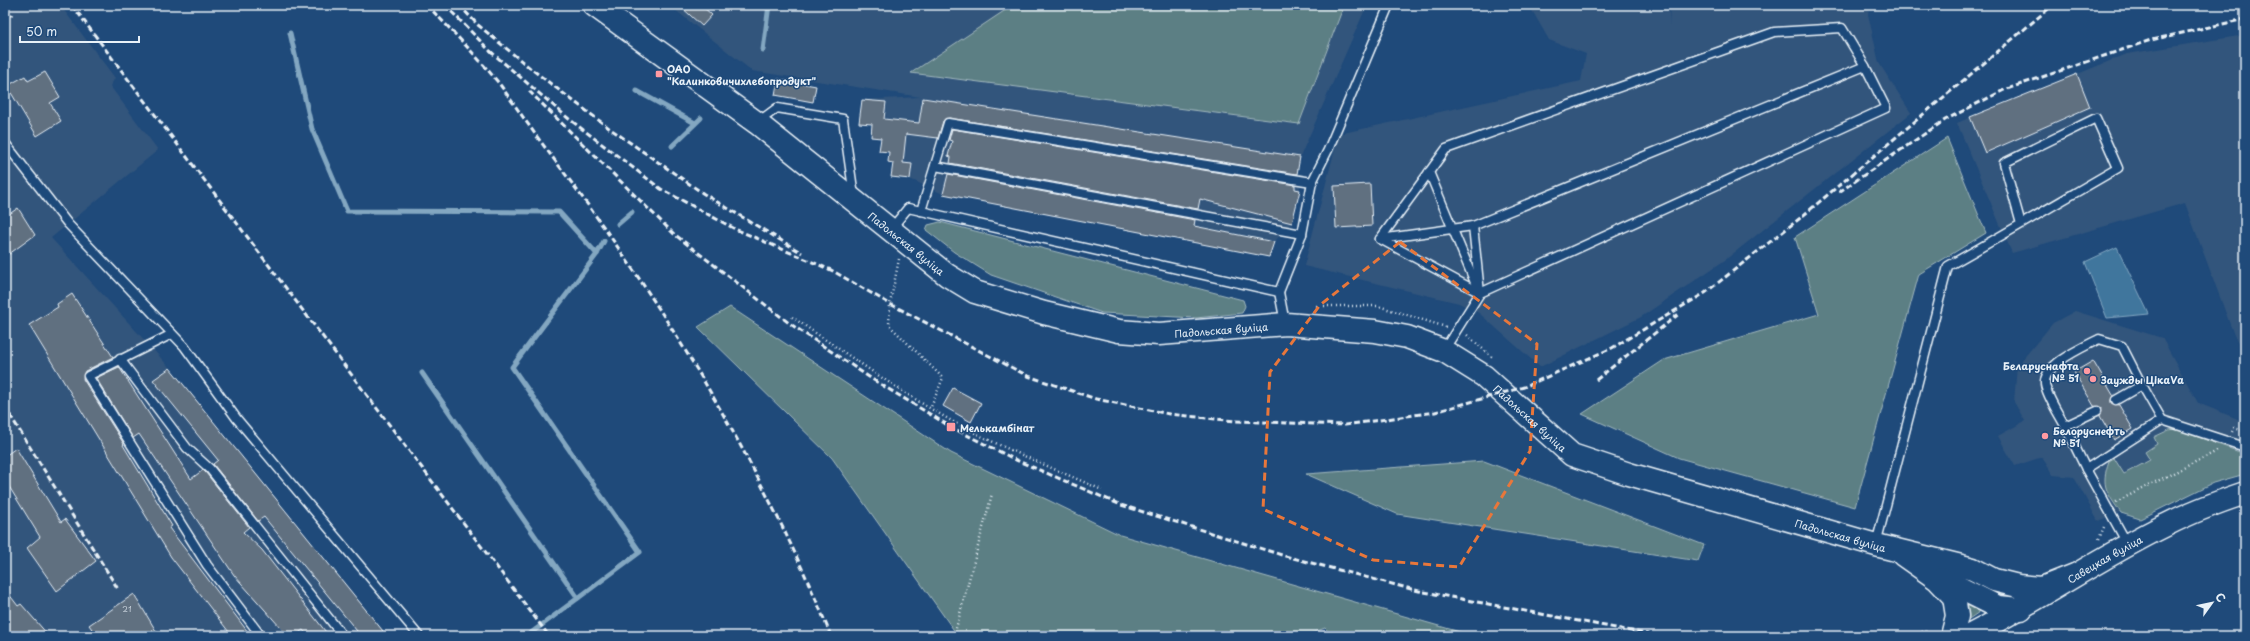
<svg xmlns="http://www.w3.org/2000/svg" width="2250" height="641" font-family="'Playpen Sans',sans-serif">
<rect width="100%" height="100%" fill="#1f4a7a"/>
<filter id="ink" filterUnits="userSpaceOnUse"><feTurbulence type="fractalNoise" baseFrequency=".025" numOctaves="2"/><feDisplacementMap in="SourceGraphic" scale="8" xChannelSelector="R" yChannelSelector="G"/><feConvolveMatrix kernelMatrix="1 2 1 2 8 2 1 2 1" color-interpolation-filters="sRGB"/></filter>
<g filter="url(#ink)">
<!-- built -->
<g fill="#32557c">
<polygon points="5,5 60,5 115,78 110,86 158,150 51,238 170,368 388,636 5,636"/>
<polygon points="669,5 1367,5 1300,157 1298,172 1300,190 1292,223 1274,242 1269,257 943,194 910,179 891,177 893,163 888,162 889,152 879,151 881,138 871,137 872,124 859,123 862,100 921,97 752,71"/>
<polygon points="1529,5 1669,5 1670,26 1670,5 1870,5 1868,14 1879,63 1911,113 1725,260 1641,317 1540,367 1479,313 1459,303 1304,266 1339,134 1581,81 1586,54 1549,40"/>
<polygon points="2245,35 2245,355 2234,335 2185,203 2012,253 1957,123 2127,54"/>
<polygon points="2075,311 2162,338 2198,403 2245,422 2245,461 2098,521 2074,477 2053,475 2042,457 2015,466 1998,436 2025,421 2014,402 2017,366 2053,323"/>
</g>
<!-- green -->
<g fill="#5c7f84" stroke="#a2b8be">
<polygon points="1013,5 1344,5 1299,124 911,73"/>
<polygon points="1947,138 1986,233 1919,274 1855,507 1679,458 1582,414 1664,360 1819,314 1795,237"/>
<polygon points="940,222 1243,300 1245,306 1242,313 1196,318 1102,313 991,275 954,252 926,230 928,225"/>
<polygon points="730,307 951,453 1120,535 1474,636 1333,636 1325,628 1304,636 958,636 832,458 698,327"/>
<path d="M2176,429L2245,454V474L2213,483L2140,519L2121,513C2107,493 2100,486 2109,461L2114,458L2124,474L2150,460L2145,452L2157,444L2154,437L2169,430Z"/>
<polygon points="1484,461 1704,545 1698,561 1397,514 1306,474"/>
<polygon points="1965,598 1985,608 1966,621"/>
</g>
<!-- water -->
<polygon fill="#40769d" stroke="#83a7c1" points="2117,247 2149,314 2107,318 2085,262"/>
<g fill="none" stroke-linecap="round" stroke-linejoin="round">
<!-- stream -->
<g stroke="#83a7c1" stroke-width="5">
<polyline points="290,33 312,129 347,211 559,212 597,254"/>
<polyline points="763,50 769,5"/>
<polyline points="637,91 695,123"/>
<polyline points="672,146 701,118"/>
<polyline points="618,224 632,212"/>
<polyline points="422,373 578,598"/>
<polyline points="527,636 640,552 512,367 597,254 604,241"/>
</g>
</g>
<!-- building -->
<g fill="#606f80" stroke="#e8f1f8">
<polygon points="679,5 701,5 712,15 702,26"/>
<polygon points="45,72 60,97 50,103 61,121 37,136 7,86 25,76 28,81"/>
<polygon points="2077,74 2090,107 1985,153 1970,117"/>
<polygon points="778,79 816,86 813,102 775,95"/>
<polygon points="923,98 1300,157 1297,174 949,118 943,121 938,138 906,134 903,163 912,164 910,179 891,177 893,163 888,162 889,152 879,151 881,138 871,137 872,124 859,123 862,100 886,102 884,119 919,123"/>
<polygon points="952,129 1295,185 1295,189 1300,190 1292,223 1200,199 1198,209 950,163 951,157 948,156 952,141 949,140"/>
<polygon points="948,174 1195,220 1194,226 1274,242 1269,257 943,194"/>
<polygon points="1370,184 1372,226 1336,228 1334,186"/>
<polygon points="18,208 35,235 5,257 5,217"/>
<polygon points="72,294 113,357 85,371 83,379 124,444 123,445 172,526 169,528 251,636 232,636 171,557 29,325 58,307 57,304"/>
<polygon points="2093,361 2113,395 2111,400 2111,403 2119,405 2133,429 2114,440 2100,416 2102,408 2094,406 2074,372"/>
<polygon points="119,367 191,479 203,470 206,473 249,527 243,532 262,550 329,636 308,636 303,630 294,636 288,636 234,575 139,434 133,438 96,378"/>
<polygon points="170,368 387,636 361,636 264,517 258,521 213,464 218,460 153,380"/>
<polygon points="953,388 981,403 971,422 943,406"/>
<polygon points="16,448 61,522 65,519 96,561 57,591 27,548 40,537 5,480 5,456"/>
<polygon points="5,589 18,606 21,604 49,636 5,636"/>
<polygon points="134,594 159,636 97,636 89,625"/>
</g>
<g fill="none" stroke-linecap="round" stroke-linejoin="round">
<!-- service casing -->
<g stroke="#e8f1f8" stroke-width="11">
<g id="service">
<polygon points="1842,28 1865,66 1886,108 1480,293 1380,239 1446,149 1774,32"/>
<polyline points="758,122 777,108 843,119 854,196"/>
<polyline points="5,143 68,224 184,346 237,419 419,636"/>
<polyline points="935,166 1302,234"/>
<polyline points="1429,172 1476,285"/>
<polyline points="921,211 948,123 1312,182"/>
<polyline points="891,229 908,208 1279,292 1302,234 1312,182 1328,150 1389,5"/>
<polyline points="1380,239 1473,226 1865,66"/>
<polyline points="1279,292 1285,323"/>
<polyline points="172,334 88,376 207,565 261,636"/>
<polyline points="1444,350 1480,293 1473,226"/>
<polyline points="120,359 187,448 210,469 343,636"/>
<polyline points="2116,400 2142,385 2162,420 2245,447"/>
<polyline points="2097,411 2065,426 2086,469 2128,545"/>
<path d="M2065,426C2060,416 2046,395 2045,384C2043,364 2084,347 2099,339L2122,346L2142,385"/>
<polyline points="2086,469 2162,420"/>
<path d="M1876,544L1948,266C2005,234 2061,201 2118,168L2096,118L2004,163L2021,224"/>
</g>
</g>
<!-- secondary casing -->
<g stroke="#e8f1f8" stroke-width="25">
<g id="secondary">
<path id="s1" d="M594,5L757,123L947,275L975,292L1044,313L1119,331L1159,334L1286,324L1375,331L1407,337L1444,351L1484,376L1572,455L1629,474L1876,545L1973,569L1994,580L2018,586L2042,588L2075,575"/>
<polyline points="1903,555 1937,579 1954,597 1957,616 1952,636"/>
<polyline points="1942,579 1998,607 2021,609"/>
<path id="s2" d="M1969,636C2036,602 2098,558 2166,525C2191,512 2218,502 2245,493"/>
</g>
</g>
<!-- path -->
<g stroke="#e8f1f8" stroke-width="2.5" stroke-dasharray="1 3" stroke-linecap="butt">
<polyline points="899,259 890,304 889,325 943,378 931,407"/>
<polyline points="1316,306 1378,306 1446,327"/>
<path d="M792,317C844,352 896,389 950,420C999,447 1051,467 1102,490"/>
<polyline points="1467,335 1493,358"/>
<polyline points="2232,432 2234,428 2245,431"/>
<polyline points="2116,502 2217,451"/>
<polyline points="2099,539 2104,527"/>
<polyline points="954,636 992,494"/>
<polyline points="1915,636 1926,630"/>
</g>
<!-- service -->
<use href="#service" stroke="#1f4a7a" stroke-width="8"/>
<!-- secondary -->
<use href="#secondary" stroke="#1f4a7a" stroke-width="22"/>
<!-- rail -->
<g stroke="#e8f1f8" stroke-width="3" stroke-dasharray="6 3" stroke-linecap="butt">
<polyline points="72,5 549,636"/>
<path d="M427,5C452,31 479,58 501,86C517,108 533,132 550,154C662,301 761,463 831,636"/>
<polyline points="445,5 494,55"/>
<polyline points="459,5 478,25 530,68 609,128 704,194 802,253"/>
<polyline points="5,7 12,16"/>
<polyline points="490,51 569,119 661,189 735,229 831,270 890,304 1028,376 1096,399 1169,414 1235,421 1345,425 1435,412 1524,387 1612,348 1705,293 1799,219 2053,5"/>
<polyline points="529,91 674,234 789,323 872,379 951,427 1016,460 1121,505 1285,556 1419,591 1658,636"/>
<polyline points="1839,192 1945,120 2004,90 2151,40 2245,19"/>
<polyline points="1596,380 1680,313"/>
<polyline points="5,407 118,589"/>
</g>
</g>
</g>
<!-- marked area -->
<path fill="none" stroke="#e8773b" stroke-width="3" stroke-dasharray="8 5" stroke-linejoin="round" d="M1400,242L1537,344L1530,451L1459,567L1373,560L1263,509L1270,372L1320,305Z"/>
<!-- markers -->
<g fill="#ff9aa2" stroke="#1f4a7a" stroke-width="1.5">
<rect x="655" y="70" width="8" height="8" rx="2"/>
<circle cx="2087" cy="371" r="4"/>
<circle cx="2093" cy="379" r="4"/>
<rect x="946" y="422" width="10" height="10" rx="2"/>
<circle cx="2045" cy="436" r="4"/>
</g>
<g text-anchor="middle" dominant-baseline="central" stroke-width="3" stroke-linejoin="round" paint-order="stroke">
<!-- number labels -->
<g font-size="8" fill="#c6d0da">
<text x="127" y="609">21</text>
</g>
<!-- poi labels -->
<g font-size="10" font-weight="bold" fill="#e8f1f8" stroke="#1f4a7a" text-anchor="start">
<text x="667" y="68">ОАО<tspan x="667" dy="12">"Калинковичихлебопродукт"</tspan></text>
<text x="2079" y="365" text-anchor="end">Беларуснафта<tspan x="2079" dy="12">№ 51</tspan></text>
<text x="2101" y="379">Заужды ЦікаVа</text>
<text x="960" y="427">Мелькамбінат</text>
<text x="2053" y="430">Белоруснефть<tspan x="2053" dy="12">№ 51</tspan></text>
</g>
<!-- street labels -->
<g font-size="10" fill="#e8f1f8" stroke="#1f4a7a">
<text stroke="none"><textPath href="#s1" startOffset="393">Падольская вуліца</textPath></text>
<text stroke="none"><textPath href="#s1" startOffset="729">Падольская вуліца</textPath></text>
<text stroke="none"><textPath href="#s1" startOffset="1065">Падольская вуліца</textPath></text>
<text stroke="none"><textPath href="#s1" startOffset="1401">Падольская вуліца</textPath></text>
<text stroke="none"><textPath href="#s2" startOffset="156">Савецкая вуліца</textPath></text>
</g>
</g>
<!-- margin -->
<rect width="2250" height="641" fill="none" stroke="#1f4a7a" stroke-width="20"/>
<rect x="10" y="10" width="2230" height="621" fill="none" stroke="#e8f1f8" stroke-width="1.5" filter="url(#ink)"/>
<!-- north arrow -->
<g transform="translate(2212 603) rotate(57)" stroke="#1f4a7a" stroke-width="3" paint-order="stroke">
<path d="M0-3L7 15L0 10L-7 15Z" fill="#e8f1f8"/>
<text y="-6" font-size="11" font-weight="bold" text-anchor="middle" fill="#e8f1f8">С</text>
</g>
<!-- scale -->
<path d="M20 36v6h119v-6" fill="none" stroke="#e8f1f8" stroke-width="2"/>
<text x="26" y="36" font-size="12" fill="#e8f1f8" stroke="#1f4a7a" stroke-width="3" paint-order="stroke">50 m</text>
</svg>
